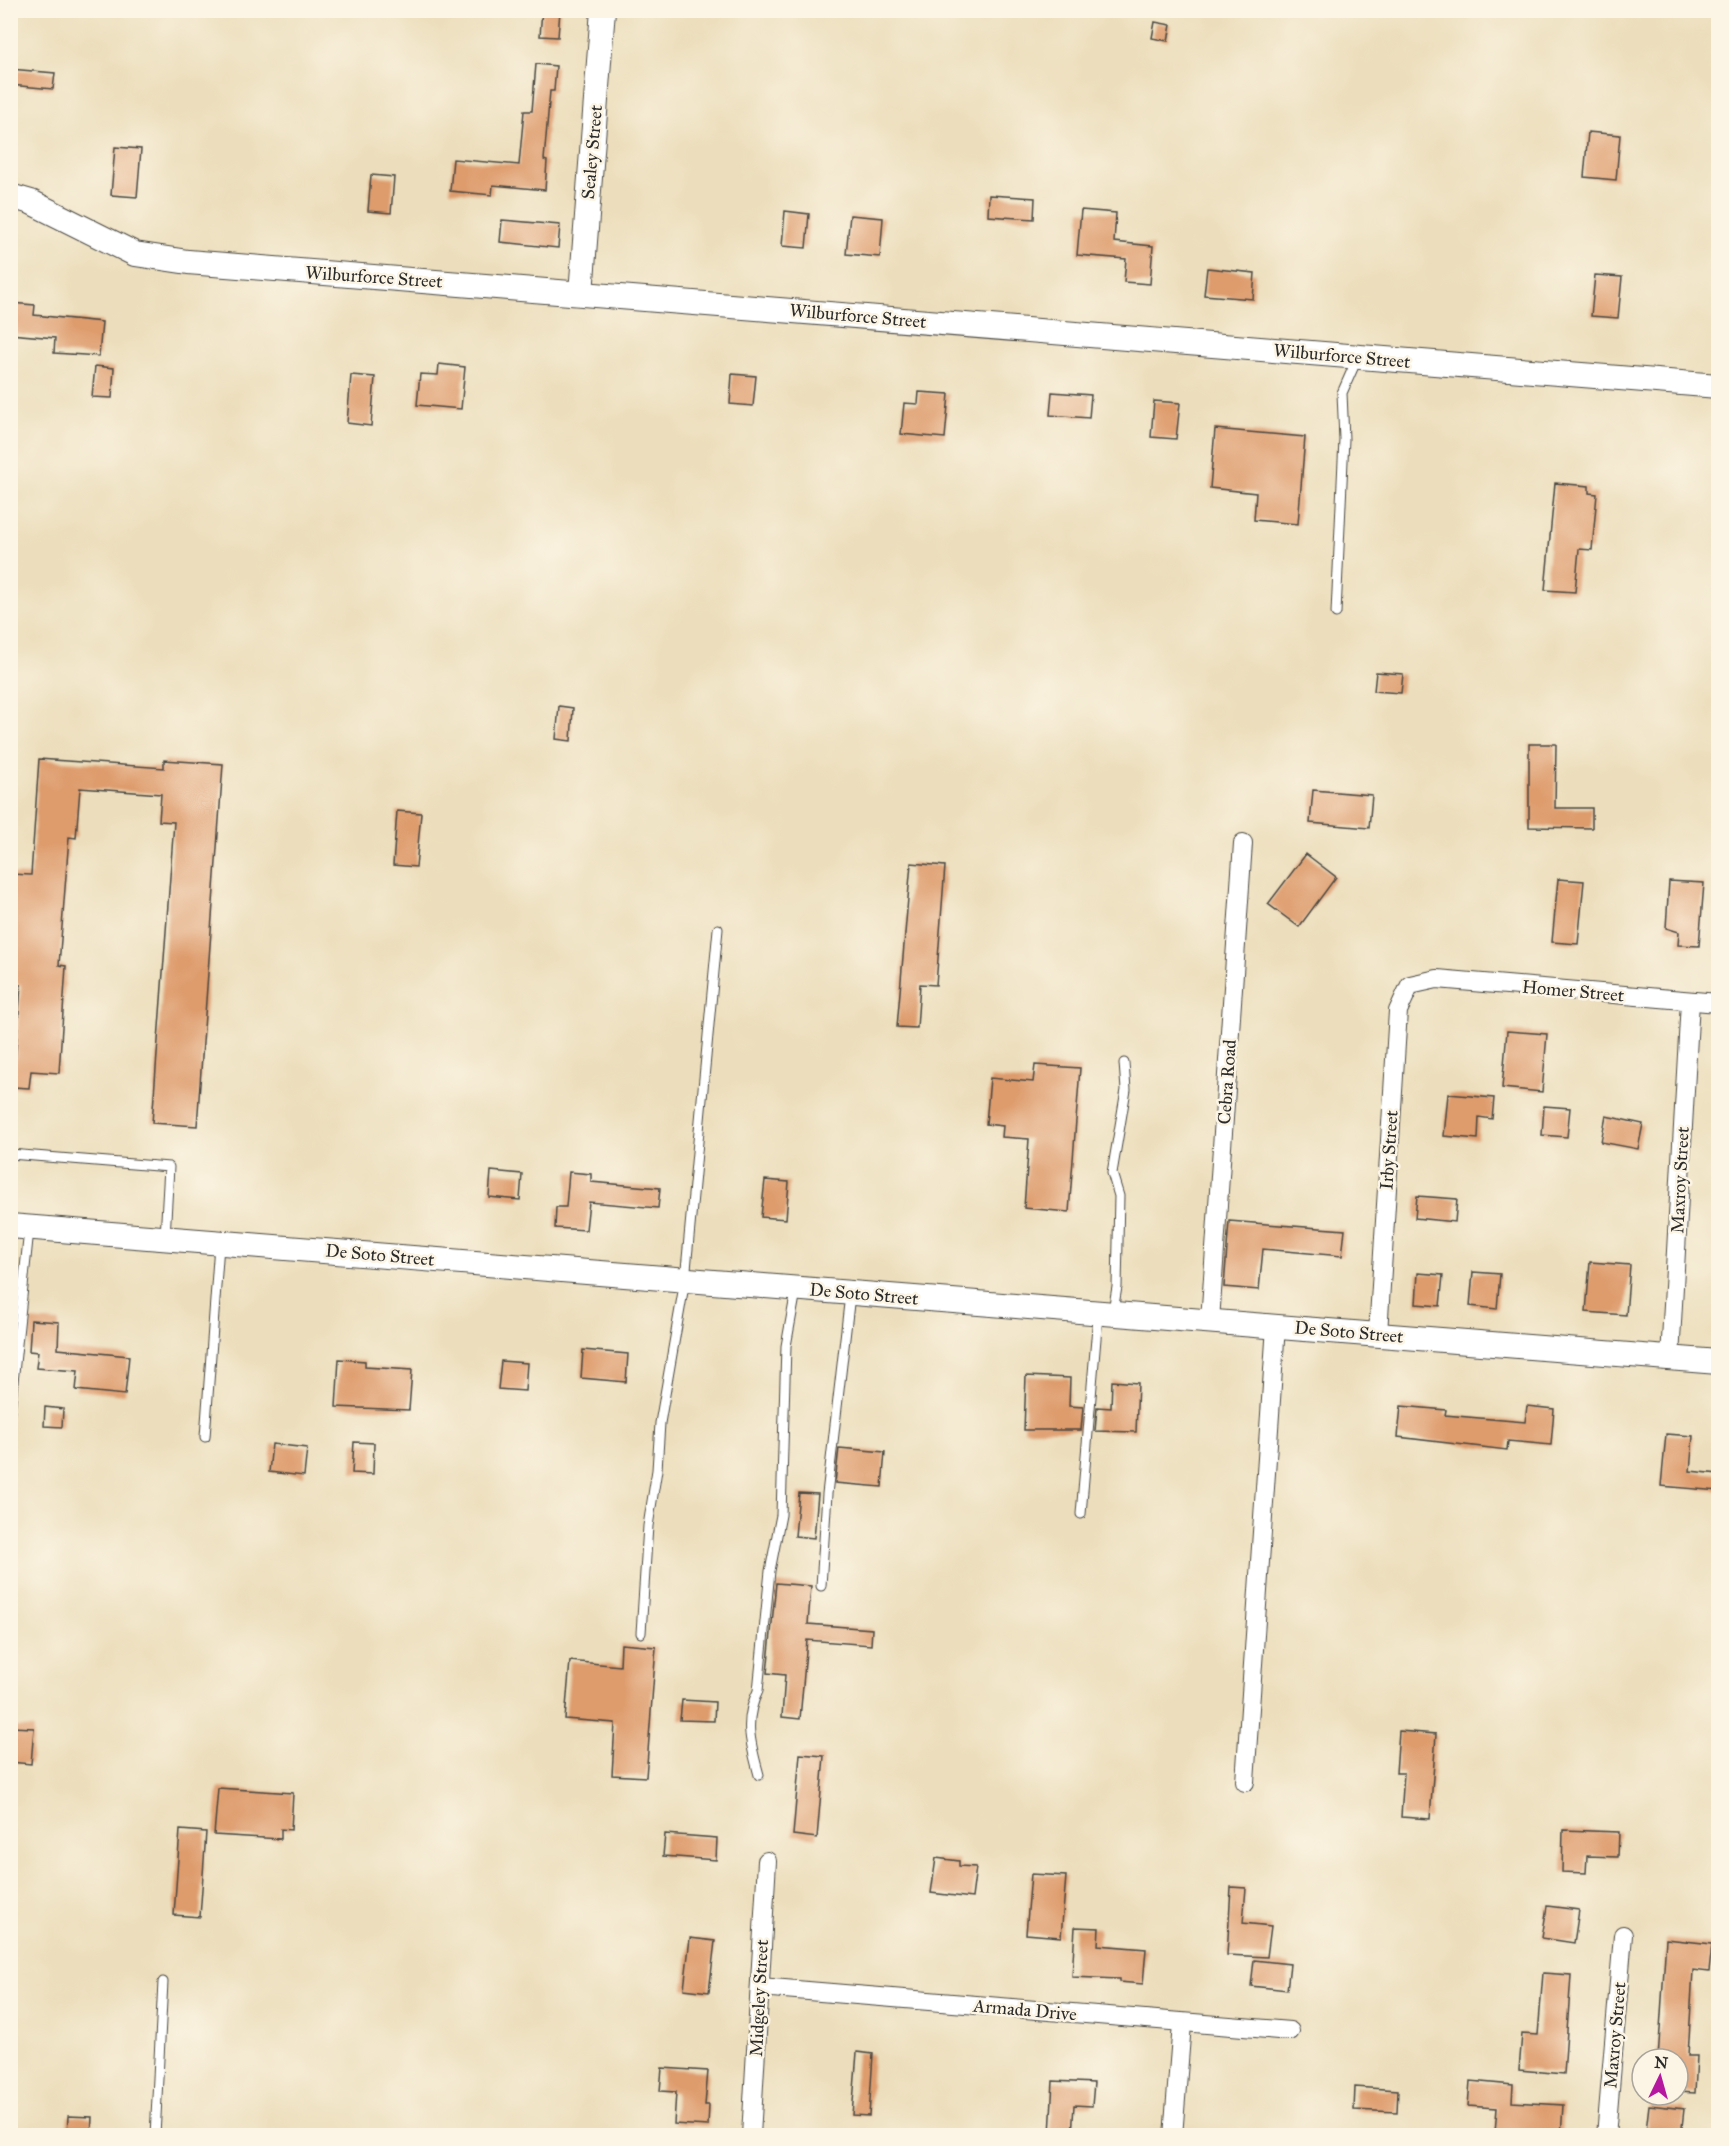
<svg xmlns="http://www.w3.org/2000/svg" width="1729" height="2146" font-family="'IM FELL Great Primer',serif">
<rect width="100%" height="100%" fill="#fcf5e5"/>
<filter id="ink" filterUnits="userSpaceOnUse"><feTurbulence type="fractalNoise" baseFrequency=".0167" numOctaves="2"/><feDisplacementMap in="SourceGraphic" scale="12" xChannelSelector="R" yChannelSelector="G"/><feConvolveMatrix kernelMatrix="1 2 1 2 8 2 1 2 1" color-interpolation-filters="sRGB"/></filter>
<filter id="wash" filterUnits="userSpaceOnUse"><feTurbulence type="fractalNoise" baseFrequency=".008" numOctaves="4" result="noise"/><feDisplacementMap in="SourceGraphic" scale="24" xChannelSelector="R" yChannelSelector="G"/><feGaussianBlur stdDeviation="1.35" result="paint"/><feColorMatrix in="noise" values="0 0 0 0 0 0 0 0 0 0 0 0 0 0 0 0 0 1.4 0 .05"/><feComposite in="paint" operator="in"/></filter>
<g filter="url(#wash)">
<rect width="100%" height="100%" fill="#ecdebc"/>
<g id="blocks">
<!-- building -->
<g fill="#de9b6c">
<polygon points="542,10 560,10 558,37 540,36"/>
<polygon points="1155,22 1171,25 1168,41 1152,38"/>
<polygon points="536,64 556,66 554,91 550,91 544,160 547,161 545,190 493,185 492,195 450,191 453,159 519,165 524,111 532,111"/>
<polygon points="10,69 55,73 53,89 10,85"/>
<polygon points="1588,132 1620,135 1616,180 1584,177"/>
<polygon points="115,147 141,149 137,197 111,195"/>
<polygon points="371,175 394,177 391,213 368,211"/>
<polygon points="989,195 1035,198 1034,219 988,216"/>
<polygon points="1081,210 1116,213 1114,242 1153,246 1150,284 1124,282 1126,259 1077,255"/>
<polygon points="785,211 809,214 806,248 782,246"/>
<polygon points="850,215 883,218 880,257 846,254"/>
<polygon points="502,220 560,225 558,248 500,242"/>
<polygon points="1207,268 1255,273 1253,299 1204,295"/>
<polygon points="1595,275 1622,277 1618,318 1591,316"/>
<polygon points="10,303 35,305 34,315 102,322 99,356 54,353 55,338 10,334"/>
<polygon points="439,364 465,367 461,409 417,405 420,374 438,375"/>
<polygon points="95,366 114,368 112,398 92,397"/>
<polygon points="732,374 756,376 753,406 730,404"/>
<polygon points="351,375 375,377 371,426 347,423"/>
<polygon points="919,392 949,394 945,438 901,434 904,403 918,404"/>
<polygon points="1052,392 1091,395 1089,418 1050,415"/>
<polygon points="1154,401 1180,403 1176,439 1151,437"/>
<polygon points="1215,429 1305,437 1298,524 1254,520 1256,493 1210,488"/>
<polygon points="1555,483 1589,486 1589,493 1597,494 1592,550 1579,549 1575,592 1545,590"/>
<polygon points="1376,672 1403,674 1401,693 1374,691"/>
<polygon points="559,706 573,708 571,741 556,739"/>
<polygon points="1529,744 1556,744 1555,808 1592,808 1592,828 1529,827"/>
<polygon points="39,759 164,768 164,760 223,764 197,1126 152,1123 174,822 159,821 161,794 80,788 76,838 69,837 59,965 66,966 59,1073 31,1071 29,1088 13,1087 21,985 10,984 10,874 31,875"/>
<polygon points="1313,790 1372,795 1369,828 1310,823"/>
<polygon points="397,811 421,813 416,867 393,865"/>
<polygon points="1306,854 1336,877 1299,927 1268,904"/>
<polygon points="911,863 945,866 936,985 920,984 917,1028 897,1027"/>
<polygon points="1558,879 1584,881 1578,944 1552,942"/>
<polygon points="1669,881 1704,883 1699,946 1678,945 1679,932 1666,928"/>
<polygon points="1507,1031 1547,1034 1542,1092 1502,1088"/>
<polygon points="1035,1065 1080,1068 1069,1212 1024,1208 1029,1139 1002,1137 1003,1126 986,1124 990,1078 1033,1082"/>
<polygon points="1448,1094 1494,1098 1492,1119 1479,1117 1478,1139 1444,1136"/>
<polygon points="1544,1106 1570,1108 1567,1137 1542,1135"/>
<polygon points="1606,1116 1643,1124 1638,1149 1601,1142"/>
<polygon points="491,1171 522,1174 520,1200 489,1197"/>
<polygon points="569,1172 591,1174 591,1182 660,1188 658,1208 589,1202 586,1230 555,1228 556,1207 566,1207"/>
<polygon points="765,1180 789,1182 786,1219 761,1217"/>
<polygon points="1417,1196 1457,1199 1455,1222 1415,1218"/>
<polygon points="1229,1221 1345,1230 1342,1256 1263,1249 1259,1290 1224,1287"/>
<polygon points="1590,1262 1630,1265 1626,1315 1586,1312"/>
<polygon points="1473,1272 1500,1274 1497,1309 1470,1306"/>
<polygon points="1418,1273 1443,1275 1440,1306 1416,1304"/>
<polygon points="31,1320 59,1322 58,1349 129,1356 125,1395 76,1390 78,1371 36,1368 38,1352 29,1351"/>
<polygon points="583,1350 628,1354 626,1382 581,1378"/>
<polygon points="339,1359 365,1361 365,1367 412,1370 409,1410 336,1407"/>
<polygon points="501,1361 527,1363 525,1391 498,1389"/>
<polygon points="1026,1376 1070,1378 1069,1406 1083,1407 1081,1430 1024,1430"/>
<polygon points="1112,1381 1138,1383 1136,1432 1095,1431 1097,1407 1111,1408"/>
<polygon points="1401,1406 1446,1410 1445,1415 1525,1422 1527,1406 1554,1409 1551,1445 1508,1441 1507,1450 1398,1437"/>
<polygon points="45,1407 63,1409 62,1427 44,1426"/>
<polygon points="1666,1434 1693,1436 1690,1471 1719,1474 1719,1491 1661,1486"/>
<polygon points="354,1442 374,1443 373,1474 352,1473"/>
<polygon points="272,1444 307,1448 304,1476 269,1472"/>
<polygon points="839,1448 885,1452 882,1487 835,1483"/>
<polygon points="799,1493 818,1494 814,1538 795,1536"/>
<polygon points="776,1583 811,1586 808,1624 872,1629 871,1645 807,1640 800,1719 782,1717 785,1675 767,1673"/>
<polygon points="621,1644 656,1647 646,1777 612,1775 615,1723 565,1719 570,1661 620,1666"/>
<polygon points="682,1700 715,1702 714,1721 680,1720"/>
<polygon points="10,1727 34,1728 31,1764 10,1762"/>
<polygon points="1399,1731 1436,1734 1430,1819 1401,1817 1404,1773 1396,1773"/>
<polygon points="800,1754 824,1756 817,1838 793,1835"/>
<polygon points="218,1788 293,1793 291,1830 281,1829 281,1839 214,1835"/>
<polygon points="180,1830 206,1832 200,1917 174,1915"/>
<polygon points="1563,1830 1619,1832 1618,1857 1587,1856 1586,1873 1562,1872"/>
<polygon points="665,1834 717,1838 716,1860 663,1856"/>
<polygon points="936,1858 959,1861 959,1866 976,1867 972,1898 931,1893"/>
<polygon points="1031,1874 1066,1876 1061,1937 1026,1934"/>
<polygon points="1231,1887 1246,1888 1243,1923 1271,1926 1267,1957 1227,1955"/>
<polygon points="1547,1906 1579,1910 1574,1943 1542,1938"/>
<polygon points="1075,1927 1099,1928 1098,1945 1146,1949 1143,1984 1119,1982 1119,1979 1072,1977"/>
<polygon points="690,1938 715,1941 709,1992 684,1989"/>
<polygon points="1666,1939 1712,1944 1709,1972 1693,1970 1688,2056 1697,2056 1695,2093 1678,2092 1678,2059 1658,2059"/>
<polygon points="1254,1960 1290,1964 1287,1990 1251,1986"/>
<polygon points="1543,1973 1571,1975 1564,2074 1519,2070 1522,2034 1538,2035"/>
<polygon points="857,2052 873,2054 869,2116 852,2115"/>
<polygon points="662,2068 708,2071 705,2105 709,2105 708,2126 674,2124 676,2092 660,2091"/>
<polygon points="1053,2081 1094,2083 1092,2106 1074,2105 1072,2135 1050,2134"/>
<polygon points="1470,2081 1513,2085 1512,2102 1563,2105 1561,2136 1495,2132 1497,2108 1468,2106"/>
<polygon points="1355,2087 1398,2090 1397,2112 1354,2110"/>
<polygon points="1649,2105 1684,2109 1681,2136 1650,2136 1650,2131 1646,2131"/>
<polygon points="68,2116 92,2117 91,2136 67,2136"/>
</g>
</g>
</g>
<g filter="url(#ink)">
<use href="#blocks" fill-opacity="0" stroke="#484641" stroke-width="1.5"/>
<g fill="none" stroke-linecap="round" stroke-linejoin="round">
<!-- lane casing -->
<g stroke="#484641" stroke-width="11">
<g id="lane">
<polyline points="1336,613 1344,439 1342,393 1357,359"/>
<polyline points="10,1154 169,1167 165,1237"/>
<polyline points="1113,1311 1117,1287 1119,1196 1112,1173 1126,1090 1124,1063"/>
<polyline points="10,1411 29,1230"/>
<polyline points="205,1437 219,1245"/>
<polyline points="1081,1514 1098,1315"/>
<polyline points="821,1586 827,1494 850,1295"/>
<polyline points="641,1633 648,1526 657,1470 660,1423 685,1280 718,929"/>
<path d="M759,1775C751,1745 743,1721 758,1691L770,1571L781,1515L786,1346L796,1291"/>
<polyline points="155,2136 163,1982"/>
</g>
</g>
<!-- street casing -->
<g stroke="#484641" stroke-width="20">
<g id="street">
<polyline points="1210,1321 1243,843"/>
<polyline points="1378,1334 1398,1011 1410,985 1437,979 1718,1003"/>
<polyline points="1670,1358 1690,1001"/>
<polyline points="1245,1782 1276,1326"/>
<polyline points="760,1987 1290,2031"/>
<polyline points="751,2136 767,1861"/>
<polyline points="1173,2136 1182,2024"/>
<polyline points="1606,2136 1623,1935"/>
</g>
</g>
<!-- secondary casing -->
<g stroke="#484641" stroke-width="26">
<g id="secondary">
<polyline points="10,196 31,202 135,254 188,262 1718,386"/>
<polyline points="581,293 603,10"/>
<polyline points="10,1226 1718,1362"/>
</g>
</g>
<!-- lane -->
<use href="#lane" stroke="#fff" stroke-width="9"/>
<!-- street -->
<use href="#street" stroke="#fff" stroke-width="18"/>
<!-- secondary -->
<use href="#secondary" stroke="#fff" stroke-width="24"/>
</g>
</g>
<g text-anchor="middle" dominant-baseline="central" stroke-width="5" stroke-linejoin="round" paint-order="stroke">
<!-- street labels -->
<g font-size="18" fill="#2b2b2b" stroke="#fcf5e5">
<text transform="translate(592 152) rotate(-85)">Sealey Street</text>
<text transform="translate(374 277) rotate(4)">Wilburforce Street</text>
<text transform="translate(858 316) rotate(5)">Wilburforce Street</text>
<text transform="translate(1342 356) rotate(5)">Wilburforce Street</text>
<text transform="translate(1573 991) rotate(5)">Homer Street</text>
<text transform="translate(1227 1082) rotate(-86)">Cebra Road</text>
<text transform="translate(1389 1150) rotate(-86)">Irby Street</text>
<text transform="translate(1680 1180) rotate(-87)">Maxroy Street</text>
<text transform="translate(380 1255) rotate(5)">De Soto Street</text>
<text transform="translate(864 1294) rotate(5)">De Soto Street</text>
<text transform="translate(1349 1332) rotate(5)">De Soto Street</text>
<text transform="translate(759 1998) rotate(-87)">Midgeley Street</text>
<text transform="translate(1025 2010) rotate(5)">Armada Drive</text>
<text transform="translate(1615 2035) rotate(-85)">Maxroy Street</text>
</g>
</g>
<!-- margin -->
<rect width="1729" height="2146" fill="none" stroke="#fcf5e5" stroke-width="36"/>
<!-- north arrow -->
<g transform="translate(1660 2077) rotate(5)"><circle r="28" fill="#fcf5e5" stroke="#a8a49b" stroke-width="1.5"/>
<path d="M0-4.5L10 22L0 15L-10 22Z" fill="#b5179e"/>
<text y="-9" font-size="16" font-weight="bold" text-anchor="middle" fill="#2b2b2b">N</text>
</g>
</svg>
